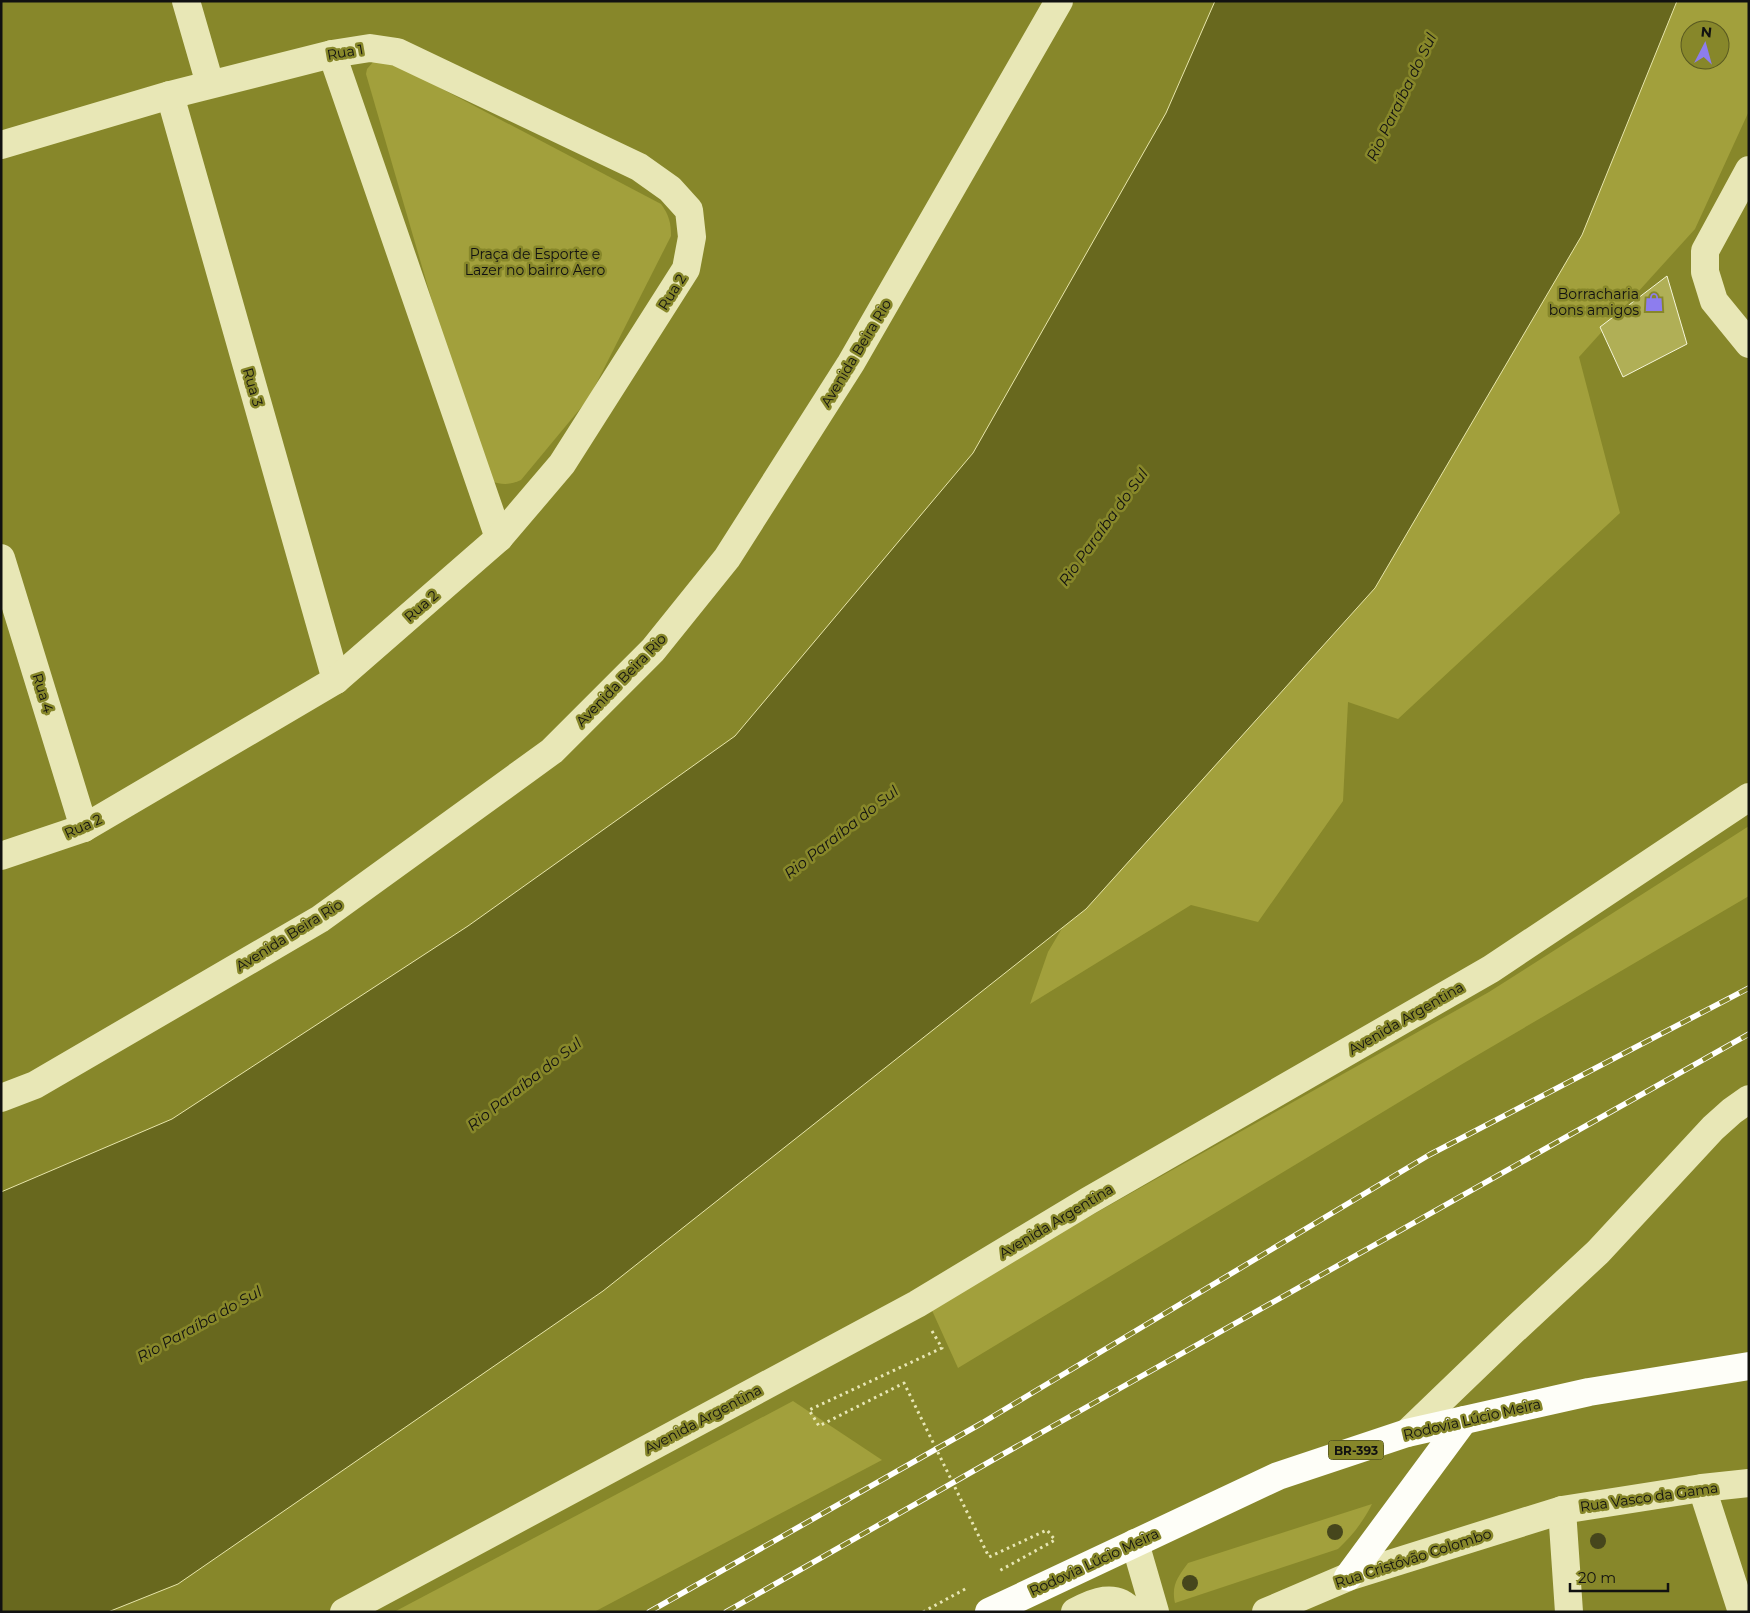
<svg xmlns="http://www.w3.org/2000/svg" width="1750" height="1613" font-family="Montserrat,sans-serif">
<rect width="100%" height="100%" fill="#87872a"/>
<!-- green -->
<g fill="#a2a03c" fill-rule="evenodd">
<path d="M1612,1H1749V111L1695,229L1579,357L1620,513L1398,719L1348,702L1343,801L1258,922L1191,905L1030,1004L1048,952ZM1690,30H1720V60H1690Z"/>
<path d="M387,60L661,204C669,215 671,223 671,236L589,398L521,480C510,485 502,485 491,481L459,394L366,74L367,69L373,62Z"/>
<polygon points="1749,826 1749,896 1464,1063 958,1368 930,1306 1489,992"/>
<polygon points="793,1401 882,1460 594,1612 394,1612"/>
<path d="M1372,1504C1363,1522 1352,1536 1338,1549L1175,1603C1171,1585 1178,1577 1188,1563Z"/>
</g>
<!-- water -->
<polygon fill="#68681e" stroke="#e8e6ab" points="1215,1 1677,1 1582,235 1375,588 1086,909 603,1291 178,1584 108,1612 1,1612 1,1192 172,1119 468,926 735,736 973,453 1166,113"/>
<!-- building -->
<polygon fill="#b0af56" stroke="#f6f6d9" points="1667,276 1687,344 1623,377 1600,327"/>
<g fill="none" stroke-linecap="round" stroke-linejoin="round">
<!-- path -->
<g stroke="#e8e7b6" stroke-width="3" stroke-dasharray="2.5 4" stroke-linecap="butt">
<polyline points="932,1331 942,1348 809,1410 819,1426 904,1383 989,1557 1047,1530 1055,1540 999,1571"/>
<polyline points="923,1612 967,1588"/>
</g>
<!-- minor -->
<g stroke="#e8e7b6" stroke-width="28">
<polyline points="186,1 210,84"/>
<polyline points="332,54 499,538"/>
<polyline points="170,95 336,680"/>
<polyline points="1,145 170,95 332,54 370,48 397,52 639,167 670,189 689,210 692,237 686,269 562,464 499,538 336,680 84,828 1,856"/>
<polyline points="1749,170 1705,251 1705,272 1714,301 1749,344"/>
<polyline points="1,558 84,828"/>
<polyline points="1,1098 35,1085 320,919 552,751 653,650 727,558 851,363 1059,1"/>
<polyline points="1407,1433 1513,1331 1598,1252 1713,1128 1732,1111 1749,1099"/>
<polyline points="1702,1488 1742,1612"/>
<polyline points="1562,1510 1569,1612"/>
<polyline points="1135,1543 1155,1612"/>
<polyline points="344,1612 917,1304 1088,1201 1491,969 1749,797"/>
<path d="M1075,1612C1094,1602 1115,1592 1132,1612"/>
<polyline points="1266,1612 1348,1577 1562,1510 1702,1488 1749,1483"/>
</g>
<!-- major -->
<g stroke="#fefef8" stroke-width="28">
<polyline points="1348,1577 1464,1420"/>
<polyline points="989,1612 1278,1476 1407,1433 1589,1392 1749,1366"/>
</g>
<!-- rail casing -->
<g stroke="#fff" stroke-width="5.5">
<g id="rail">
<polyline points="649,1612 982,1423 1429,1155 1749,988"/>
<polyline points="726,1612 998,1457 1749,1034"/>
</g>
</g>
<!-- rail -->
<use href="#rail" stroke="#87872a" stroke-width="4" stroke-dasharray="11" stroke-linecap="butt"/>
</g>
<!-- trees -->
<g fill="#46461c">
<circle cx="1335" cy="1532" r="8"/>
<circle cx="1598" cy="1541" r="8"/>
<circle cx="1190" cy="1583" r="8"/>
</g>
<!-- icons -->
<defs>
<g id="shop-bare" transform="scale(1.5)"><path d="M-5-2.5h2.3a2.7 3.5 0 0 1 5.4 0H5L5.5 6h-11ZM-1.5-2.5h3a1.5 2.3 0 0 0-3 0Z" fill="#8d7dee" stroke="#87872a" stroke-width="2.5" paint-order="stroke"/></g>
</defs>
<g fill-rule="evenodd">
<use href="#shop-bare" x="1654" y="302"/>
</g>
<g text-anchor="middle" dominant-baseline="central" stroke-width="5" stroke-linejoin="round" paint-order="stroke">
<!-- shield labels -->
<rect fill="#87872a" stroke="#343418" stroke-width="1" x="1328.5" y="1440.5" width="55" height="19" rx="4"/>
<g font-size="12" font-weight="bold" fill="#111">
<text x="1356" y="1450">BR-393</text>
</g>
<!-- street labels -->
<g font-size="14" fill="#111" stroke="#87872a">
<text transform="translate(345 52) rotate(-10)">Rua 1</text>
<text transform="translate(672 292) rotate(-58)">Rua 2</text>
<text transform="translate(856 353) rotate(-59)">Avenida Beira Rio</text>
<text transform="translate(253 387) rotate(74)">Rua 3</text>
<text transform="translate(421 606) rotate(-41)">Rua 2</text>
<text transform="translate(621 680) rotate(-46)">Avenida Beira Rio</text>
<text transform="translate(43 693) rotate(73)">Rua 4</text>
<text transform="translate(83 826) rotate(-24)">Rua 2</text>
<text transform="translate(289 935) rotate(-32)">Avenida Beira Rio</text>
<text transform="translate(1406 1018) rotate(-30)">Avenida Argentina</text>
<text transform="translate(1056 1221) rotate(-31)">Avenida Argentina</text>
<text transform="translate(703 1419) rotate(-28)">Avenida Argentina</text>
<text transform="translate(1472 1419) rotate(-13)">Rodovia Lúcio Meira</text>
<text transform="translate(1649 1497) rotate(-8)">Rua Vasco da Gama</text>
<text transform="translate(1413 1558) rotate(-18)">Rua Cristóvão Colombo</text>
<text transform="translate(1094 1562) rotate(-25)">Rodovia Lúcio Meira</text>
</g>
<!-- park labels -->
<g font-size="14" fill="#111" stroke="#87872a">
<text x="535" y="254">Praça de Esporte e<tspan x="535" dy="16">Lazer no bairro Aero</tspan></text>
</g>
<!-- poi labels -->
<g font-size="14" fill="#111" stroke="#87872a" text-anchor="end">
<text x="1639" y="294">Borracharia<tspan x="1639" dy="16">bons amigos</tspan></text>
</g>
<!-- water labels -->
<g font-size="15" font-style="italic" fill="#111" stroke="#87872a">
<text transform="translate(1401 97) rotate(-64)">Rio Paraíba do Sul</text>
<text transform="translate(1103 527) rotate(-54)">Rio Paraíba do Sul</text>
<text transform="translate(841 832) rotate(-38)">Rio Paraíba do Sul</text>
<text transform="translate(524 1084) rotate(-38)">Rio Paraíba do Sul</text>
<text transform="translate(199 1324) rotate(-29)">Rio Paraíba do Sul</text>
</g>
</g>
<!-- border -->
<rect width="1750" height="1613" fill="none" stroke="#111111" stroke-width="5"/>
<!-- north arrow -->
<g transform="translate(1705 45) rotate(6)"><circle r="24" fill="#87872a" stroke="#585820"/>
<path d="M0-4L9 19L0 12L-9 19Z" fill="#8d7dee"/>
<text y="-8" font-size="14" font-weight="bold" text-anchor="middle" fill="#111111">N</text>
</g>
<!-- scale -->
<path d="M1570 1583v8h98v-8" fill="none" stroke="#111111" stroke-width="2.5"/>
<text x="1578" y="1583" font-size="15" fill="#111111" stroke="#87872a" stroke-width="4" paint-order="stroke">20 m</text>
</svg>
